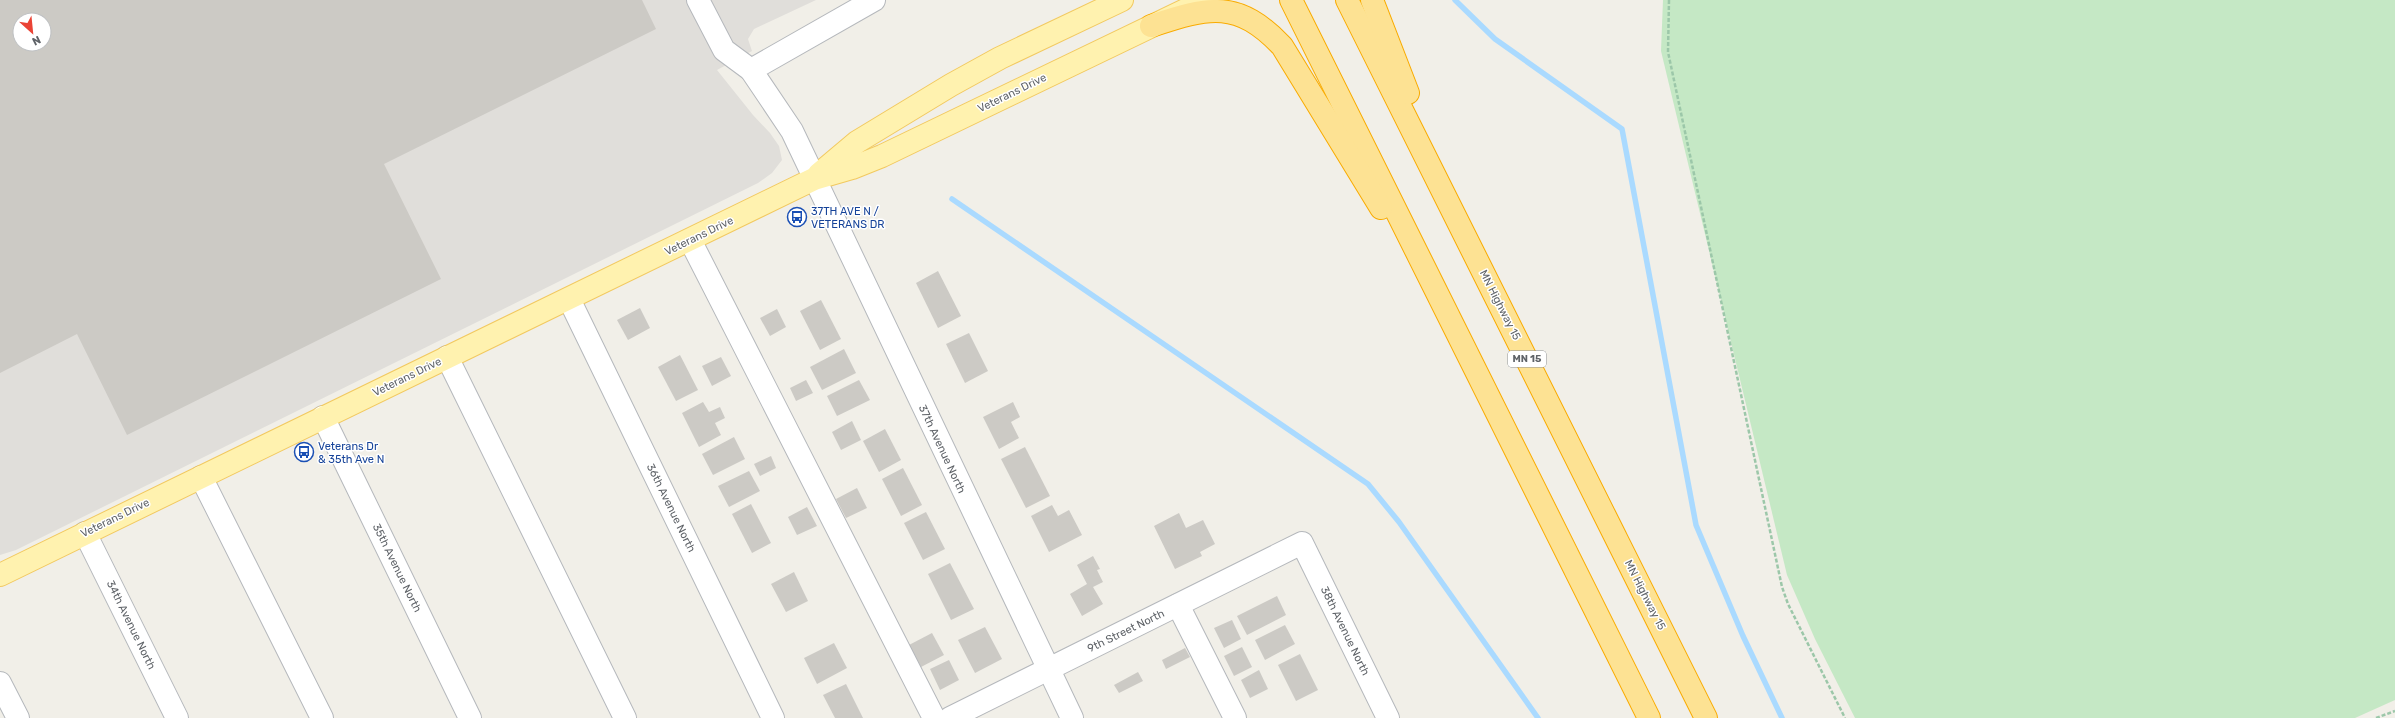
<svg xmlns="http://www.w3.org/2000/svg" width="2395" height="718" font-family="Rubik,sans-serif">
<rect width="100%" height="100%" fill="#f1efe8"/>
<!-- industrial -->
<path fill="#e0deda" fill-rule="evenodd" d="M0,0H816L754,29L748,39L752,51L717,70L753,115L770,133L779,146L782,160L772,173L758,183L16,550L0,555ZM20,20H44V44H20Z"/>
<!-- green -->
<polygon fill="#c5e8c5" points="1663,0 2395,0 2395,700 2355,718 1855,718 1815,639 1787,575 1661,51"/>
<g fill="none" stroke-linecap="round" stroke-linejoin="round">
<!-- stream -->
<g stroke="#aadaff" stroke-width="5.5">
<polyline points="1455,0 1495,39 1622,129 1696,525 1743,636 1782,718"/>
<polyline points="952,199 1368,484 1399,522 1538,718"/>
</g>
</g>
<!-- building -->
<g fill="#cccac5" fill-rule="evenodd">
<path d="M0,0H642L656,29L384,164L441,279L127,435L77,334L0,373ZM20,20H44V44H20Z"/>
<polygon points="938,271 961,316 938,328 916,283"/>
<polygon points="821,300 841,339 820,350 800,311"/>
<polygon points="640,308 650,328 628,340 617,320"/>
<polygon points="777,309 786,327 770,336 760,318"/>
<polygon points="969,333 988,371 965,383 946,344"/>
<polygon points="844,349 856,373 822,390 810,367"/>
<polygon points="680,355 698,390 676,401 658,367"/>
<polygon points="721,357 731,376 712,386 702,366"/>
<polygon points="806,380 813,393 796,401 790,388"/>
<polygon points="859,380 870,400 837,416 827,396"/>
<polygon points="703,402 709,412 720,407 725,418 715,423 721,435 699,447 682,413"/>
<polygon points="1013,402 1020,417 1011,422 1019,438 999,449 983,417"/>
<polygon points="852,421 861,440 841,450 832,432"/>
<polygon points="885,429 901,460 879,472 863,441"/>
<polygon points="734,437 745,459 713,475 702,454"/>
<polygon points="1025,447 1050,496 1026,508 1001,459"/>
<polygon points="771,456 776,468 760,476 754,464"/>
<polygon points="903,468 922,505 901,516 882,479"/>
<polygon points="749,471 760,491 729,507 718,486"/>
<polygon points="857,488 867,508 846,518 836,499"/>
<polygon points="751,504 771,543 752,553 732,514"/>
<polygon points="1052,505 1058,516 1069,510 1082,535 1049,552 1031,516"/>
<polygon points="807,507 817,526 797,535 788,517"/>
<polygon points="926,512 945,549 923,560 904,523"/>
<polygon points="1179,513 1186,528 1203,520 1215,544 1200,552 1202,556 1175,569 1154,526"/>
<polygon points="1093,556 1100,569 1097,570 1103,582 1093,587 1103,604 1082,616 1070,594 1087,584 1077,565"/>
<polygon points="950,563 974,609 951,620 928,574"/>
<polygon points="794,572 808,601 786,612 771,584"/>
<polygon points="1277,596 1286,615 1247,635 1237,616"/>
<polygon points="1232,620 1241,639 1224,648 1214,628"/>
<polygon points="1285,625 1295,644 1265,660 1255,640"/>
<polygon points="985,627 1002,659 975,673 958,640"/>
<polygon points="932,633 944,655 921,667 909,645"/>
<polygon points="834,643 847,668 817,684 804,658"/>
<polygon points="1242,647 1252,667 1234,676 1224,656"/>
<polygon points="1185,648 1190,657 1166,669 1162,660"/>
<polygon points="1300,654 1318,690 1296,701 1278,665"/>
<polygon points="949,660 959,680 940,690 930,669"/>
<polygon points="1259,670 1268,689 1250,698 1241,680"/>
<polygon points="1138,672 1143,681 1119,693 1114,685"/>
<polygon points="846,684 863,718 835,718 823,695"/>
</g>
<g fill="none" stroke-linecap="round" stroke-linejoin="round">
<!-- minor casing -->
<g stroke="#b5b8bc" stroke-width="24">
<g id="minor">
<polyline points="698,0 724,50 751,70"/>
<polyline points="874,0 751,70 792,131 1072,718"/>
<polyline points="690,240 934,718"/>
<polyline points="569,299 773,718"/>
<polyline points="447,357 625,718"/>
<polyline points="323,417 470,718"/>
<polyline points="201,477 322,718"/>
<polyline points="85,533 177,718"/>
<polyline points="1178,605 1235,718"/>
<polyline points="0,683 18,718"/>
<polyline points="950,718 1302,543 1388,718"/>
</g>
</g>
<!-- major casing -->
<g stroke="#f2c960" stroke-width="24">
<g id="major">
<polyline points="819,174 857,142 951,85 1000,58 1122,0"/>
<polyline points="0,575 814,179 852,168 882,156 1206,0"/>
</g>
</g>
<!-- highway casing -->
<g stroke="#f9ab00" stroke-width="24">
<g id="highway">
<polyline points="1291,0 1649,718"/>
<polyline points="1347,0 1706,718"/>
<polyline points="1372,0 1408,93"/>
<path d="M1151,26C1210,6 1238,0 1282,46L1381,208"/>
</g>
</g>
<!-- path -->
<g stroke="#9cc7a9" stroke-width="2.5" stroke-dasharray="4 2" stroke-linecap="butt">
<polyline points="1669,0 1668,52 1782,587 1788,604 1845,718"/>
<polyline points="2376,718 2395,711"/>
</g>
<!-- minor -->
<use href="#minor" stroke="#fff" stroke-width="22"/>
<!-- major -->
<use href="#major" stroke="#fff2af" stroke-width="22"/>
<!-- highway -->
<use href="#highway" stroke="#fde293" stroke-width="22"/>
</g>
<!-- icons -->
<defs>
<g id="bus-ring" transform="scale(1)"><circle r="9.5" fill="#fff" stroke="#1a4fb4" stroke-width="1.5"/><path d="M-5-6H5V4H4V6H2V4H-2V6H-4V4H-5ZM-3.5-4V0h7V-4ZM-3.5 1.2v1.5H-2V1.2ZM2 1.2v1.5H3.5V1.2Z" fill="#1a4fb4"/></g>
</defs>
<g fill-rule="evenodd">
<use href="#bus-ring" x="797" y="217"/>
<use href="#bus-ring" x="304" y="452"/>
</g>
<g text-anchor="middle" dominant-baseline="central" stroke-width="3" stroke-linejoin="round" paint-order="stroke">
<!-- shield labels -->
<rect fill="#fff" stroke="#8f9295" stroke-width="1" x="1508" y="351" width="38" height="16" rx="3"/>
<g font-size="10" font-weight="bold" fill="#5f6368">
<text x="1527" y="359">MN 15</text>
</g>
<!-- street labels -->
<g font-size="11" fill="#5f6368" stroke="#fff">
<text transform="translate(1012 93) rotate(-26)">Veterans Drive</text>
<text transform="translate(699 236) rotate(-26)">Veterans Drive</text>
<text transform="translate(1500 305) rotate(63)">MN Highway 15</text>
<text transform="translate(407 377) rotate(-26)">Veterans Drive</text>
<text transform="translate(942 449) rotate(65)">37th Avenue North</text>
<text transform="translate(671 508) rotate(64)">36th Avenue North</text>
<text transform="translate(115 518) rotate(-26)">Veterans Drive</text>
<text transform="translate(397 568) rotate(64)">35th Avenue North</text>
<text transform="translate(1645 595) rotate(63)">MN Highway 15</text>
<text transform="translate(131 625) rotate(64)">34th Avenue North</text>
<text transform="translate(1126 631) rotate(-26)">9th Street North</text>
<text transform="translate(1345 631) rotate(64)">38th Avenue North</text>
</g>
<!-- transit labels -->
<g font-size="11" fill="#164399" stroke="#fff" text-anchor="start">
<text x="811" y="211">37TH AVE N /<tspan x="811" dy="13">VETERANS DR</tspan></text>
<text x="318" y="446">Veterans Dr<tspan x="318" dy="13">&amp; 35th Ave N</tspan></text>
</g>
</g>
<!-- north arrow -->
<g transform="translate(32 32) rotate(153)"><circle r="19" fill="#ffffff" stroke="#bfc1c3"/>
<path d="M0-3L7 15L0 10L-7 15Z" fill="#ea4335"/>
<text y="-6" font-size="11" font-weight="bold" text-anchor="middle" fill="#5f6368">N</text>
</g>
</svg>
